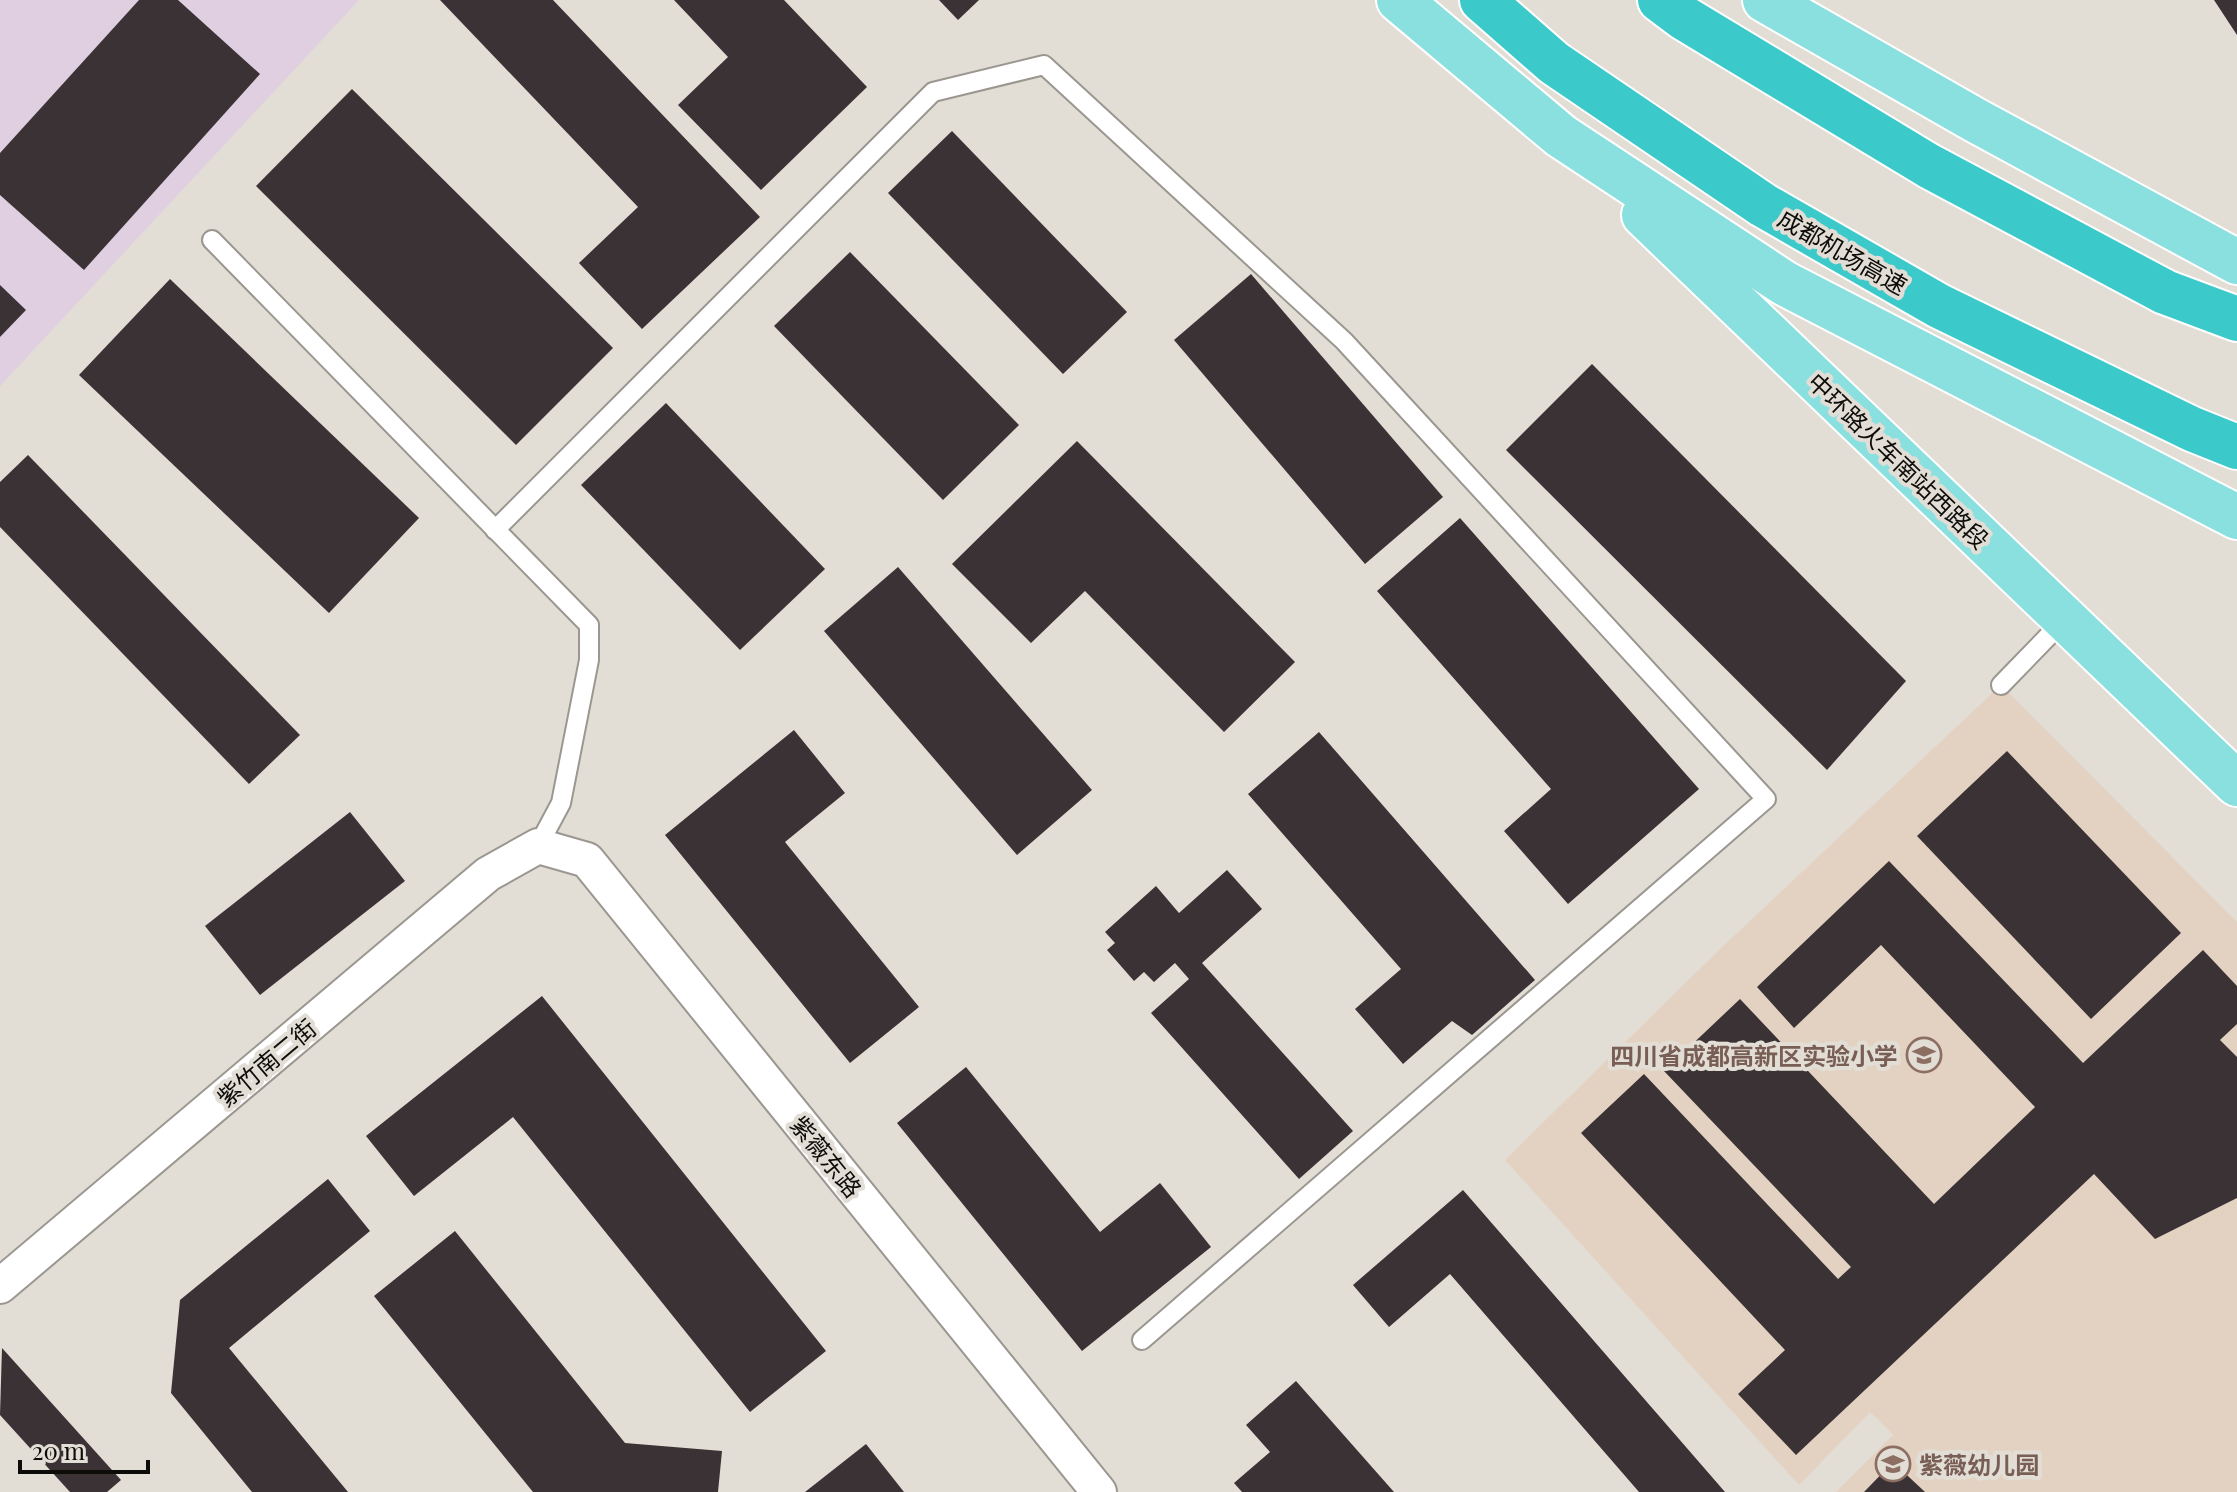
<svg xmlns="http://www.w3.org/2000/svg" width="2237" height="1492" font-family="'Playfair Display','Noto Sans SC',serif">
<rect width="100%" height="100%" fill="#e2ded6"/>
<!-- commercial -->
<polygon fill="#dfcfe0" points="0,0 359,0 0,386"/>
<!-- education -->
<polygon fill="#e3d2c1" points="2001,685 2237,922 2237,1492 1836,1492 1893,1435 1930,1471 1870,1412 1799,1485 1505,1160 1719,950"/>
<!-- building -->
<g fill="#3a3235">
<polygon points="139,0 178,0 260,74 84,270 0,195 0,153"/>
<polygon points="440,0 553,0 760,217 642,329 579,263 638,207"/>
<polygon points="674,0 784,0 867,87 761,190 678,105 728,57"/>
<polygon points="939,0 979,0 958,20"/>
<polygon points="2214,0 2237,0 2237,35"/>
<polygon points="352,89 613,348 516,445 256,186"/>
<polygon points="952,131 1127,312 1063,374 888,193"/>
<polygon points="850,252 1019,425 943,500 774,326"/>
<polygon points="1251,274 1443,497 1365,564 1174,340"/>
<polygon points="170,279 419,518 329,613 79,375"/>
<polygon points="0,285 26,310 0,337"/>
<polygon points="1592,364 1906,681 1827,770 1506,450"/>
<polygon points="666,403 825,569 740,650 581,485"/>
<polygon points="1077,441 1295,662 1224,732 1085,591 1031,643 952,564"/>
<polygon points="28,455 300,735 249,784 0,527 0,482"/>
<polygon points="1460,518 1699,789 1568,904 1504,831 1551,789 1377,591"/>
<polygon points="898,567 1092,790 1017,855 824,631"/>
<polygon points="794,730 845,793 785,842 919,1007 850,1063 665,835"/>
<polygon points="1319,732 1535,980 1472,1035 1452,1021 1403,1064 1355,1009 1401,969 1248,794"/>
<polygon points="2007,751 2181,933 2091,1019 1917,836"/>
<polygon points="350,812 405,881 260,995 205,926"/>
<polygon points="1889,861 2083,1063 2203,950 2237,986 2237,1024 2220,1040 2237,1057 2237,1198 2155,1239 2094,1174 1796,1455 1738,1394 1785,1350 1581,1133 1644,1074 1838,1279 1851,1267 1664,1071 1740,999 1934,1204 2035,1107 1881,945 1794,1028 1757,987"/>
<polygon points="1227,870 1262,909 1202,963 1353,1131 1299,1179 1151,1013 1189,979 1175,963 1154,982 1144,972 1134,981 1107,950 1115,943 1105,932 1156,886 1179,913"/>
<polygon points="542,996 826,1351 750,1412 513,1117 414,1196 366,1136"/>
<polygon points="966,1067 1100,1232 1160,1183 1211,1247 1082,1351 897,1123"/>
<polygon points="328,1179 370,1231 229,1348 348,1492 252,1492 171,1393 180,1300"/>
<polygon points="1463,1190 1725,1492 1639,1492 1450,1274 1389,1327 1353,1285"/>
<polygon points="455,1231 625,1443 722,1451 718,1492 533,1492 374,1296"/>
<polygon points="2,1348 121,1480 107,1492 70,1492 0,1415"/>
<polygon points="1296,1381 1394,1492 1242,1492 1234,1483 1270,1452 1246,1425"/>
<polygon points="866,1444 904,1492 805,1492"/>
<polygon points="1893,1462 1925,1492 1864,1492"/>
</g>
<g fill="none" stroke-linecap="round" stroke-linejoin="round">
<!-- lane casing -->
<g stroke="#9b9790" stroke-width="22">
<g id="lane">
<polyline points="212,240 589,625 589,660 561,803 538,846"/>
<polyline points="495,530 933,92 1044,65 1344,341 1766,799 1142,1340"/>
<polyline points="2001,685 2065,619"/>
</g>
</g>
<!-- street casing -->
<g stroke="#9b9790" stroke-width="38">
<polyline id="street" points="0,1286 488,874 538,846 587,860 1099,1492"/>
</g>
<!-- primary casing -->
<g stroke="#fff" stroke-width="48">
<g id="primary">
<polyline points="1399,0 1561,136 1784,283 2237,517"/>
<polyline points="1765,0 1975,120 2237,262"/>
<polyline points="1644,215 2237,784"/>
</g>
</g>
<!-- highway casing -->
<g stroke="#fff" stroke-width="48">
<g id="highway">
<polyline points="1482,0 1554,63 1763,205 1939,306 2192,429 2237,447"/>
<polyline points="1660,0 1684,18 1929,166 2165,292 2237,319"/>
</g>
</g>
<!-- lane -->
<use href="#lane" stroke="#fff" stroke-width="18"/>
<!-- street -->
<use href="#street" stroke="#fff" stroke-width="34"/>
<!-- primary -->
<use href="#primary" stroke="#8adfdf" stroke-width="44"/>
<!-- highway -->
<use href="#highway" stroke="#3cc9ca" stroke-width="44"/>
</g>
<!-- icons -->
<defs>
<g id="school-ring" transform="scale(1.8)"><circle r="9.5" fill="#e2ded6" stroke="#8d6e63" stroke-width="1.5"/><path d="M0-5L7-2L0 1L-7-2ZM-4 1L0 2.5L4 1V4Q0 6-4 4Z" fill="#8d6e63"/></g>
</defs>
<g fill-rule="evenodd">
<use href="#school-ring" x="1924" y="1055"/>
<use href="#school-ring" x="1893" y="1464"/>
</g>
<g text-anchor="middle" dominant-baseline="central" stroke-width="8" stroke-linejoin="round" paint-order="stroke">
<!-- street labels -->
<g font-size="24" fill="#0d0c09" stroke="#e2ded6">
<text transform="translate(1843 251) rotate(30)">成都机场高速</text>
<text transform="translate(1899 460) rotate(44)">中环路火车南站西路段</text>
<text transform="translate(266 1062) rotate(-40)">紫竹南二街</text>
<text transform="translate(827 1156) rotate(51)">紫薇东路</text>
</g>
<!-- education labels -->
<g font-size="24" font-weight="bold" fill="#785e54" stroke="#e2ded6" text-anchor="end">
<text x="1898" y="1055">四川省成都高新区实验小学</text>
<text x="1919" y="1464" text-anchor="start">紫薇幼儿园</text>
</g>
</g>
<!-- scale -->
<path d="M20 1460v12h128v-12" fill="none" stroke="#0d0c09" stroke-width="4"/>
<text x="32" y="1460" font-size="24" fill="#0d0c09" stroke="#e2ded6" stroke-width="6" paint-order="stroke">20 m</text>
</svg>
